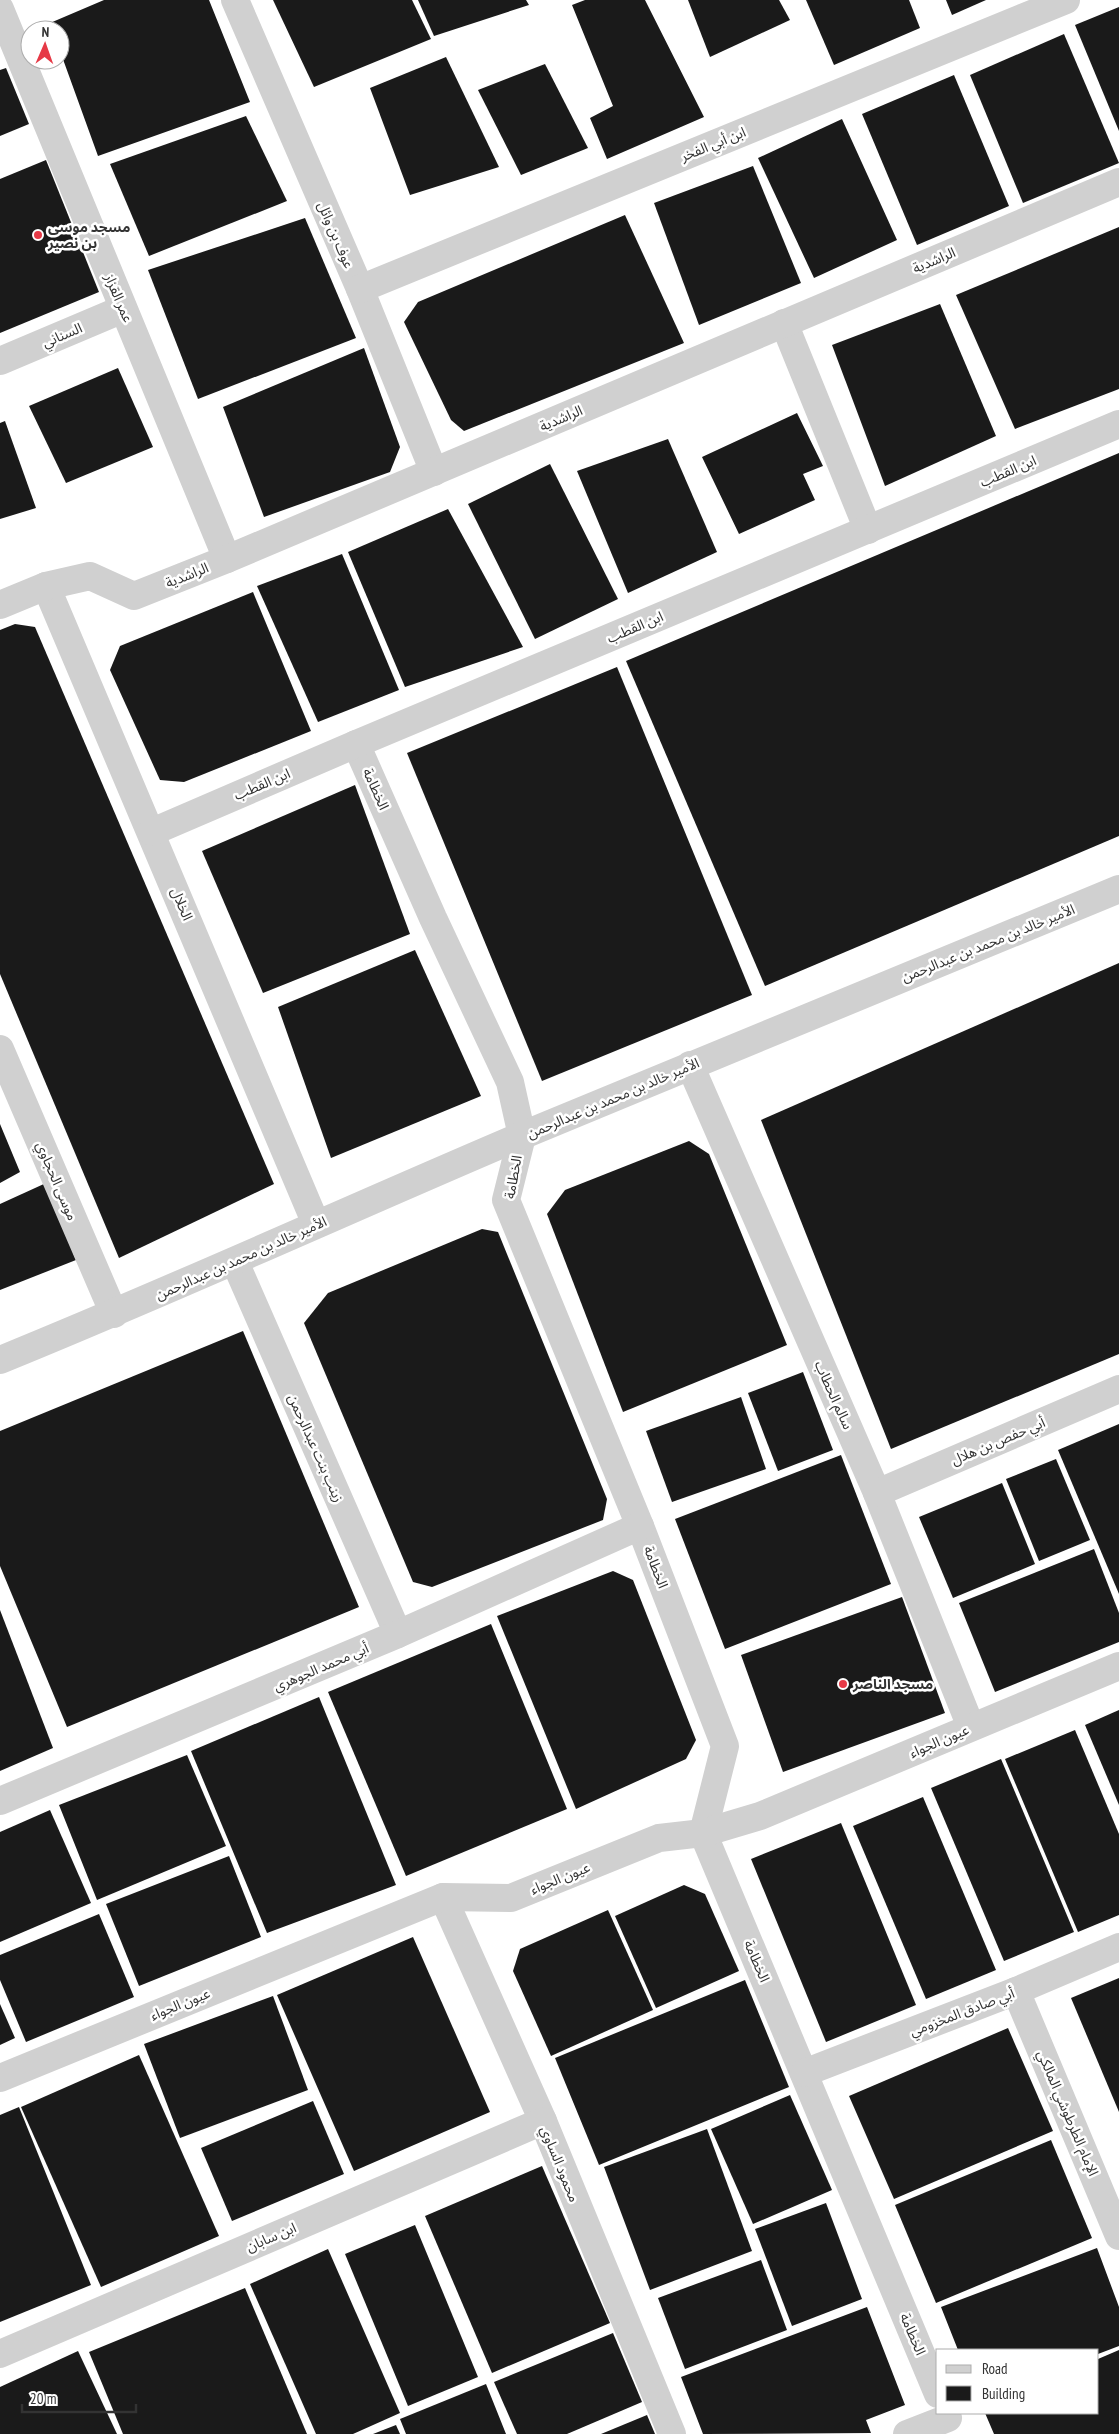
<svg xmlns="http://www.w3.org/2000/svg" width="1119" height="2434" font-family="'PT Sans Narrow','Noto Sans Arabic',sans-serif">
<rect width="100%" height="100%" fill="#fff"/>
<!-- building -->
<g fill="#1a1a1a">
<polygon points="104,0 209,0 250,102 98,156 60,51 60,30 53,30 50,23"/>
<polygon points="273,0 412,0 431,39 314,87"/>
<polygon points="418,0 526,0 529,5 434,36"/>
<polygon points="585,0 645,0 704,117 607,159 590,118 613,106 572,5"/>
<polygon points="688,0 779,0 790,20 710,57"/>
<polygon points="806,0 909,0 920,28 834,65"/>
<polygon points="946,0 986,0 952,15"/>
<polygon points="1119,7 1119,131 1075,25"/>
<polygon points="1064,34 1119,163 1023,203 970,75"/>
<polygon points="446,57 499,167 410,195 370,88"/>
<polygon points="545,64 588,148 521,175 478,90"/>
<polygon points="6,68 29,124 0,136 0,70"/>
<polygon points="954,75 1009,206 917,245 862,114"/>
<polygon points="246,116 287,201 149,256 110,164"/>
<polygon points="842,119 897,240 814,278 758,158"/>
<polygon points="46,160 99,292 0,333 0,179"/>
<polygon points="753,166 801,283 699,325 654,203"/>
<polygon points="625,215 684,343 464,431 451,420 404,322 418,302"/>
<polygon points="305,218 356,338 198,399 148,270"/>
<polygon points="1119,227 1119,389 1015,429 956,295"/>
<polygon points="940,304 996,436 885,486 832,345"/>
<polygon points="364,348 400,447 390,472 264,517 223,407"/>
<polygon points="118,368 153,447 66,483 29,406"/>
<polygon points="797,413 823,466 803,474 815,500 739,534 702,457"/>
<polygon points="5,421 36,508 0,519 0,423"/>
<polygon points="668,439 717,552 628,593 577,471"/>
<polygon points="1119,453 1119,836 765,986 626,661"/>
<polygon points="550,464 618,599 535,639 468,504"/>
<polygon points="448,509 523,647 405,687 348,552"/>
<polygon points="342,554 399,690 318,722 257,586"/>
<polygon points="253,592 311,731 184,782 160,780 110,670 120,646"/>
<polygon points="15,624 35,627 274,1184 119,1258 0,974 0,630"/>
<polygon points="617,667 752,995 542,1081 407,753"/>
<polygon points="355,785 410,934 263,993 202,851"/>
<polygon points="415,950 481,1096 331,1158 278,1007"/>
<polygon points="1119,963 1119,1354 891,1449 761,1120"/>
<polygon points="0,1124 20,1172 0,1183"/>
<polygon points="689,1141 709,1154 787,1345 623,1412 547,1214 565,1190"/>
<polygon points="46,1183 76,1260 0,1290 0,1204"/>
<polygon points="482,1229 498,1232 607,1499 603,1520 432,1587 413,1582 304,1323 328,1293"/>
<polygon points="243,1331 359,1607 67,1727 0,1566 0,1431"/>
<polygon points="803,1372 833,1450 778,1471 748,1393"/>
<polygon points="741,1397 766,1469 672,1502 646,1431"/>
<polygon points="1119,1424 1119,1594 1058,1450"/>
<polygon points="841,1455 891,1584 725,1649 675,1519"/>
<polygon points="1056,1459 1090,1540 1039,1561 1006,1479"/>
<polygon points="1002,1483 1035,1564 953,1598 919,1517"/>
<polygon points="1094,1549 1119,1613 1119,1642 995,1692 959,1603"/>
<polygon points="613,1571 633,1580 696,1740 686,1759 576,1809 497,1616"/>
<polygon points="902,1597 945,1713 783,1772 741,1655"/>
<polygon points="0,1610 53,1748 0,1771"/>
<polygon points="491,1624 567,1809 406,1876 328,1692"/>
<polygon points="319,1697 396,1885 267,1933 191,1751"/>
<polygon points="1119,1710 1119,1805 1085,1725"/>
<polygon points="1075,1730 1119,1834 1119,1915 1078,1932 1005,1759"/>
<polygon points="187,1755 226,1846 97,1900 59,1805"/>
<polygon points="1001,1759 1074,1932 1004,1961 931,1788"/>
<polygon points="923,1797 996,1970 926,1999 853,1826"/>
<polygon points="50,1810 91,1903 0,1942 0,1832"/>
<polygon points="841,1823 916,2005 826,2042 751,1859"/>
<polygon points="229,1856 261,1937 139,1986 106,1904"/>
<polygon points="684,1885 705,1894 739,1971 656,2008 615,1916"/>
<polygon points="608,1910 653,2010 551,2056 513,1971 520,1949"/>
<polygon points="99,1914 134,1997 26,2042 0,1980 0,1955"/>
<polygon points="413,1937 490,2112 354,2171 277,1995"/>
<polygon points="1119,1978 1119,2112 1071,1998"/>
<polygon points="745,1980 789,2087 599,2165 555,2058"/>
<polygon points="273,1996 308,2090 180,2138 144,2044"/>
<polygon points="0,2004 15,2038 0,2045"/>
<polygon points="1008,2028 1053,2131 894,2199 849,2096"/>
<polygon points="139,2055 219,2236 101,2287 21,2107"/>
<polygon points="790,2095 832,2190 753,2224 711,2129"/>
<polygon points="313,2101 344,2174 232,2221 201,2148"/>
<polygon points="19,2107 91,2285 0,2322 0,2115"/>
<polygon points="707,2129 752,2251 650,2290 604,2167"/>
<polygon points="1051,2140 1092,2238 936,2303 895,2205"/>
<polygon points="542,2166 610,2323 492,2373 425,2216"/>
<polygon points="826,2203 862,2299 792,2326 755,2229"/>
<polygon points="415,2225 478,2377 408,2406 345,2254"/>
<polygon points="1097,2248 1119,2307 1119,2346 1098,2354 1098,2350 958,2350 941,2307"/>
<polygon points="328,2249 400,2413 353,2434 316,2434 250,2284"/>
<polygon points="761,2260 787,2330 685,2369 658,2298"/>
<polygon points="245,2288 307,2434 123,2434 89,2352"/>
<polygon points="867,2307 905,2405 866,2420 871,2433 703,2434 681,2377"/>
<polygon points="613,2333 642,2402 567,2434 517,2434 494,2382"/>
<polygon points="1119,2350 1119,2434 994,2434 985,2413 1098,2413 1098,2359"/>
<polygon points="78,2351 117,2434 0,2434 0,2387"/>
<polygon points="486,2384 506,2434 406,2434 400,2419"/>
<polygon points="647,2415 655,2434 601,2434"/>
<polygon points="396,2425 400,2434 373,2434"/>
</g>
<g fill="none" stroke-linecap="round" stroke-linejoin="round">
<!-- minor -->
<g stroke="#d0d0d0" stroke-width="28">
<polyline points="235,0 360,289 434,472"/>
<polyline points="0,9 227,559"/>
<polyline points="360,289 1066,0"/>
<polyline points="784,323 868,530"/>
<polyline points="0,361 123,309"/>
<polyline points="46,586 316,1224"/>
<polyline points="0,605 46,586 90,576 134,596 227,559 1119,182"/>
<polyline points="356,744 433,918 510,1082 522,1136 506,1200 640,1526 725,1746 703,1833 938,2394"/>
<polyline points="152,832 356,744 1119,424"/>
<polyline points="0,1049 114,1314"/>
<polyline points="690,1065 877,1493 971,1727"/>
<polyline points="235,1262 398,1634"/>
<path d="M0,1360C175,1289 347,1210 521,1136C720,1052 920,971 1119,889"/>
<polyline points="877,1493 1119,1389"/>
<polyline points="0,1801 398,1634 640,1526"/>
<polyline points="443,1897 543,2121 672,2434"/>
<polyline points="1016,1991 1119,2236"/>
<polyline points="804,2073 1016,1991 1119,1947"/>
<polyline points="0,2078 443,1897 511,1898 659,1838 703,1833 760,1816 1119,1666"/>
<polyline points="0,2354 543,2121"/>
<polyline points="907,2434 948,2418"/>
</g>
</g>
<!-- markers -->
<g fill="#e63946" stroke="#fff" stroke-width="2">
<circle cx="38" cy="235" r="5"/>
<circle cx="843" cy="1684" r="5"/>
</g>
<g text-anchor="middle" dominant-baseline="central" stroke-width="5" stroke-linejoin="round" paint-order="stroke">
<!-- street labels -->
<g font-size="14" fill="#333" stroke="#fff">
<text transform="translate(713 144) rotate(-22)">ابن أبي الفخر</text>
<text transform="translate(336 235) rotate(67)">عوف بن وائل</text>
<text transform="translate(934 260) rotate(-23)">الراشدية</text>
<text transform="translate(119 298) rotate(67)">عمر القزاز</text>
<text transform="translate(62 335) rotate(-23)">السناني</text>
<text transform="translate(561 418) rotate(-23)">الراشدية</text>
<text transform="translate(1008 471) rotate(-23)">ابن القطب</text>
<text transform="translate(187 575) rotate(-22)">الراشدية</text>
<text transform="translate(635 627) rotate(-23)">ابن القطب</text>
<text transform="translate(262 784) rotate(-23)">ابن القطب</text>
<text transform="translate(376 789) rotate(66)">الخطامة</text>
<text transform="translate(182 904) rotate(67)">الخلال</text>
<text transform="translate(988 943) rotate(-22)">الأمير خالد بن محمد بن عبدالرحمن</text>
<text transform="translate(613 1098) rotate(-23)">الأمير خالد بن محمد بن عبدالرحمن</text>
<text transform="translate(513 1177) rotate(-80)">الخطامة</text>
<text transform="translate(57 1181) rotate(67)">موسى الحجاوي</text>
<text transform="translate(241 1258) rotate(-24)">الأمير خالد بن محمد بن عبدالرحمن</text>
<text transform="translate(834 1395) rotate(66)">سالم الحطاب</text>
<text transform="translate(998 1441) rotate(-23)">أبي حفص بن هلال</text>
<text transform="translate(316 1448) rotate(66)">زينب بنت عبدالرحمن</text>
<text transform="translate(656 1567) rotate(69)">الخطامة</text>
<text transform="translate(321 1667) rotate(-23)">أبي محمد الجوهري</text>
<text transform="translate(939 1741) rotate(-23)">عيون الجواء</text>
<text transform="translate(560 1878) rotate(-22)">عيون الجواء</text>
<text transform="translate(757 1961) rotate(67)">الخطامة</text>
<text transform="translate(180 2004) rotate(-22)">عيون الجواء</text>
<text transform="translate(962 2012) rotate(-21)">أبي صادق المخزومي</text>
<text transform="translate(1068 2113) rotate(67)">الإمام الطرطوشي المالكي</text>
<text transform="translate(560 2164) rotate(68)">محمود الساوي</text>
<text transform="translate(271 2237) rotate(-23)">ابن سابان</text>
<text transform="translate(913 2334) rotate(67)">الخطامة</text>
</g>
<!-- poi labels -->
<g font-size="14" font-weight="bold" fill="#333" stroke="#fff" text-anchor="start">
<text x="48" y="227">مسجد موسى<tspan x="48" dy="16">بن نصير</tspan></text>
<text x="853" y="1684">مسجد الناصر</text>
</g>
</g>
<!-- legend -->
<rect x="936" y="2349" width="162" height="65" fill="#ffffff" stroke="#adadad"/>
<rect x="946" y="2365" width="25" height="8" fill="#d0d0d0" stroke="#adadad"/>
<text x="982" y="2374" font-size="15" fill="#333333">Road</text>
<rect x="946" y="2386" width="25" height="15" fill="#1a1a1a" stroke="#adadad"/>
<text x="982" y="2399" font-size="15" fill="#333333">Building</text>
<!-- north arrow -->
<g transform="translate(45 45) rotate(2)"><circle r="24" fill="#ffffff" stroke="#adadad"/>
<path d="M0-4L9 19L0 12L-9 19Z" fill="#e63946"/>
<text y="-8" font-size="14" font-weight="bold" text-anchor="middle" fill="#333333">N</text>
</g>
<!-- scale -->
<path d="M22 2404v8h114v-8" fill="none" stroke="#333333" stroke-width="2.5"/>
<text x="30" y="2404" font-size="15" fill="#333333" stroke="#ffffff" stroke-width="4" paint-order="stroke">20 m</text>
</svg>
